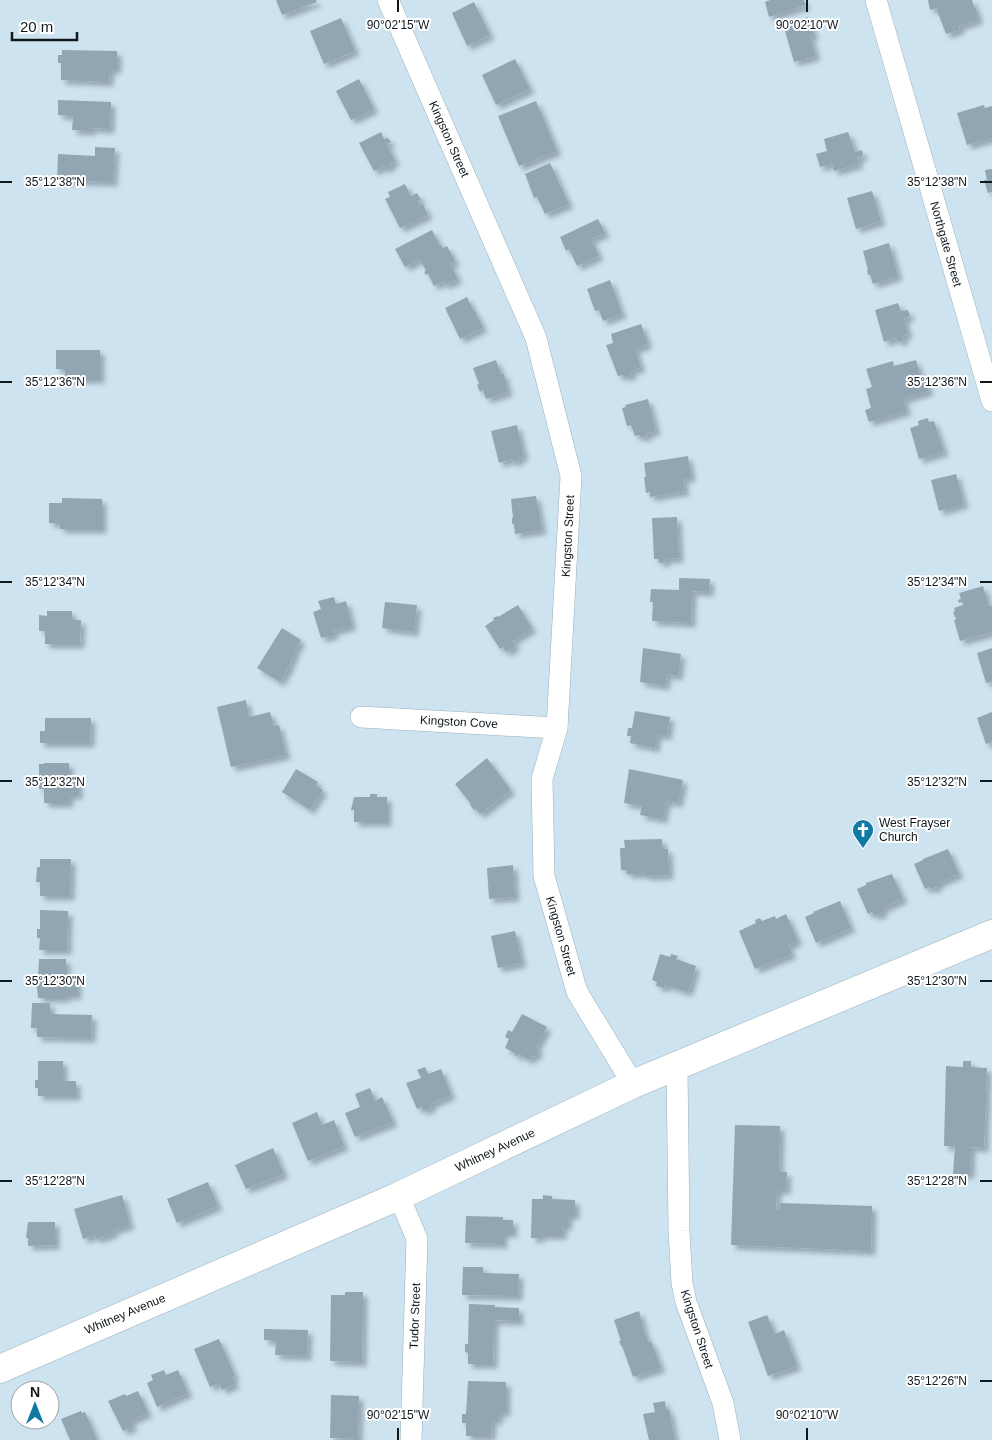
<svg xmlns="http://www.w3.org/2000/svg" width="992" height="1440" font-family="Helvetica,sans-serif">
<defs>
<filter id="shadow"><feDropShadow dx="4.5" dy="4.5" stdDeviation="2.5" flood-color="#0004"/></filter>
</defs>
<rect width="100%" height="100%" fill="#cde3f0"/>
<!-- building -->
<g fill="#91a6b2" filter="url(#shadow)">
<polygon points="276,0 316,0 317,2 282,15"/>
<polygon points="770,0 804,0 806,5 769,17 765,2"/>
<polygon points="928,0 972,0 975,9 976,8 978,20 959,26 960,30 946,34 938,13 938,8 930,10"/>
<polygon points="474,2 490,35 467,46 452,13"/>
<polygon points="808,17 814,35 810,36 816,56 794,62 783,24"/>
<polygon points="341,18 355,51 324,64 310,31"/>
<polygon points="62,50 117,51 117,69 110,69 109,82 61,80 61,63 58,63 58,55 62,55"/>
<polygon points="515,59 530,89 496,105 482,75"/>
<polygon points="359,79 374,109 351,120 336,91"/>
<polygon points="58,100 111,102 110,129 91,128 91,131 72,130 73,116 58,115"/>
<polygon points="536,101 557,151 519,166 498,116"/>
<polygon points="984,105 985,108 992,106 992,138 967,145 957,113"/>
<polygon points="381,132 384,139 388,138 391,142 387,144 395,161 390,164 391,166 385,169 384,166 374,171 359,143"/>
<polygon points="848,132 855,152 862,150 863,156 857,158 859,164 834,171 832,164 820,167 816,154 827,151 824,139"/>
<polygon points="95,147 115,148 113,182 57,180 58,154 95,156"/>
<polygon points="550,163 569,204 545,214 537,197 534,198 525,174"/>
<polygon points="992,169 992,192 988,193 984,180 987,180 985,170"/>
<polygon points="405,184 411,196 417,193 421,200 418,201 420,206 423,204 428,215 400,228 385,199 390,197 388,192"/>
<polygon points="872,191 881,221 856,229 847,198"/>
<polygon points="598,219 605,233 591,239 599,256 577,266 569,249 566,251 560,237"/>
<polygon points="432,230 440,246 441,245 443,248 447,246 455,261 450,264 458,279 445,285 443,281 434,286 428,274 426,275 424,272 426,271 420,259 405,267 395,249"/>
<polygon points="889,243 898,276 873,284 870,275 868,275 867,270 868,270 863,251"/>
<polygon points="610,280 622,314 603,321 599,310 595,311 587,289"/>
<polygon points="467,297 474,311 475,311 483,328 460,339 445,308"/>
<polygon points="898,303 901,311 908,310 910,316 904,319 908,334 903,336 904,340 899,342 896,338 884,342 875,310"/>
<polygon points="641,324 648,344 635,349 641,367 631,371 632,375 624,377 623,375 618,376 606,345 613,343 611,334"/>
<polygon points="56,350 100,350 100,379 65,379 65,369 56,369"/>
<polygon points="496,360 501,374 504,374 508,392 486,399 483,390 480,392 477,385 479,384 473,368"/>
<polygon points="916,360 921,379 925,378 929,391 903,399 907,411 869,422 865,410 871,408 866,389 872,387 866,369 893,361 894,366"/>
<polygon points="648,399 656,431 647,433 648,435 641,438 640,435 635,436 631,425 627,426 622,408 626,407 625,405"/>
<polygon points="928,418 929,422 934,421 944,452 919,459 910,428 919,425 918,421"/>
<polygon points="517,425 524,457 518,458 519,461 513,462 512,459 499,463 491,431"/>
<polygon points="688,456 691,477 683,479 685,491 650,497 650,492 646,493 644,477 646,477 644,463"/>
<polygon points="956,474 964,504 939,511 931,480"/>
<polygon points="536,496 542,530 515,534 514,524 512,524 512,518 513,518 511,499"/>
<polygon points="62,498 102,499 102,529 60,529 60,523 49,523 49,503 62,503"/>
<polygon points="677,517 679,558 665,559 666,562 659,563 659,559 654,559 652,518"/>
<polygon points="679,578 710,579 709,592 692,591 691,623 652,621 653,602 650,602 651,589 679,590"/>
<polygon points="983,586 989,606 992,606 992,632 960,641 954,620 957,619 955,617 953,612 955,611 954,608 963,605 962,602 959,603 958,600 961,599 959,593"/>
<polygon points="334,597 336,604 346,601 352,626 333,631 334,635 321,638 313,612 321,609 318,601"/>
<polygon points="385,602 417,605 414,632 382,628"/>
<polygon points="518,605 532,628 512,641 516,646 506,652 503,647 500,649 485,626 494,620 493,618 498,616 498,617"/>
<polygon points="47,611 72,611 72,620 81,620 80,644 45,644 45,631 39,631 39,615 47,616"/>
<polygon points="282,628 301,640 294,652 295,653 290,662 291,663 280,682 257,668"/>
<polygon points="643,648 681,654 678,676 667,674 665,686 640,682"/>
<polygon points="992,648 992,682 986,683 977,653"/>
<polygon points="246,700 249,717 270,712 274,726 279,725 286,755 231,767 217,707"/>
<polygon points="635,711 670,717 667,736 657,734 655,748 630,743 631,736 627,736 628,728 632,728"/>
<polygon points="992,712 992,742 986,744 977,718"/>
<polygon points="45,718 91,718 90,743 40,743 40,731 45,731"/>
<polygon points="487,758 511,790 480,814 476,809 474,810 470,805 471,804 455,784"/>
<polygon points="44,763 69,763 69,776 78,776 78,795 69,795 69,803 44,803 44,789 39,789 39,764 44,764"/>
<polygon points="296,769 318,782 316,785 323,790 310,810 282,792"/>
<polygon points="629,769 683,780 678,803 666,801 663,819 640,815 642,806 624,803"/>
<polygon points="370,794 377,794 377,797 387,797 387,822 354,822 354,810 351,810 354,797 370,797"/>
<polygon points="662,839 662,849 668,849 669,875 646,876 645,874 627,874 627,870 621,870 620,848 625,848 624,840"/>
<polygon points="948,849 959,874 938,883 938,886 931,889 930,887 925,889 914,864 923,860 923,859"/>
<polygon points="40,859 71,859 70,896 40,896 40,882 36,882 37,867 40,867"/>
<polygon points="513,865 515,897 489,899 487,868"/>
<polygon points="892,874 903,899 882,908 884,912 874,916 872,912 868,914 857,889 866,885 866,883"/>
<polygon points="840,901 851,928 816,943 805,917 814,913 813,912"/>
<polygon points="40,910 68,911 67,950 39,950 40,938 37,938 37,929 40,929"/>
<polygon points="786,914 798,941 788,945 792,954 755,969 739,931 756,923 755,920 760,918 762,921 775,916 776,919"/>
<polygon points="515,931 522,963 498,968 491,936"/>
<polygon points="660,954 670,957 671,954 678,956 676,959 696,966 688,992 665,985 664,988 656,986 657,982 652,980"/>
<polygon points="39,959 66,959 66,978 77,978 77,995 65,995 65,998 38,998 36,976 38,976"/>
<polygon points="32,1003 50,1003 50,1014 92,1015 91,1038 37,1037 37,1028 31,1028"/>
<polygon points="522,1014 547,1027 536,1047 539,1049 535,1057 532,1056 530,1060 518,1054 517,1056 514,1055 515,1053 505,1048 509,1039 505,1037 508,1030 512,1032"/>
<polygon points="38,1061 63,1061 63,1081 76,1081 76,1096 38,1096 38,1088 35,1088 35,1080 38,1080"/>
<polygon points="963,1061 971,1061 971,1067 987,1068 984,1148 971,1147 970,1174 953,1174 955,1146 944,1146 946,1066 963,1067"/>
<polygon points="425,1067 428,1074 441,1069 451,1095 431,1104 432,1107 423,1111 422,1107 417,1109 406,1083 421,1078 417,1070"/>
<polygon points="370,1088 375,1101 382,1097 393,1122 355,1137 345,1113 360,1107 355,1094"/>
<polygon points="317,1112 322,1125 334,1120 344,1146 308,1161 292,1123"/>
<polygon points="735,1125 780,1126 779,1172 787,1172 786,1190 777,1190 776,1210 780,1210 780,1203 872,1206 871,1251 731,1245"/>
<polygon points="273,1148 284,1174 246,1189 235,1165"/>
<polygon points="208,1182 218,1206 177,1223 167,1199"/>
<polygon points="122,1195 130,1225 113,1230 114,1233 96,1239 95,1235 83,1239 74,1209"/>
<polygon points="543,1195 552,1196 552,1199 575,1200 575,1215 567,1215 569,1221 567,1221 567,1226 562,1226 563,1235 540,1235 540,1238 531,1238 532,1199 543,1199"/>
<polygon points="466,1216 503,1217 503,1220 513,1220 513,1233 503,1233 503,1244 465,1243"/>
<polygon points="28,1222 55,1222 55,1245 28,1246 28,1238 26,1238"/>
<polygon points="463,1267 483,1267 483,1273 519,1274 518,1296 462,1295"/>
<polygon points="345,1292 363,1292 362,1362 330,1361 331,1295 345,1295"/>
<polygon points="469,1304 495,1305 495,1307 519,1308 519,1321 494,1320 493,1364 468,1364 468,1353 465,1352 465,1344 468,1344"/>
<polygon points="639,1311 645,1334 649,1342 651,1341 661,1368 633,1377 622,1346 621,1346 619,1341 621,1341 614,1320"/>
<polygon points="767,1315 775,1334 784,1330 797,1366 768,1376 748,1322"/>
<polygon points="264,1329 308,1330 307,1356 275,1355 276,1341 264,1340"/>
<polygon points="219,1339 235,1376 232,1377 235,1384 222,1390 219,1383 210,1387 194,1349"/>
<polygon points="164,1370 166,1375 178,1370 188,1393 157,1407 147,1383 153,1380 151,1375"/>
<polygon points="468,1381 506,1382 506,1412 499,1412 498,1420 492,1420 491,1436 466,1436 466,1423 462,1423 462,1414 466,1414"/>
<polygon points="138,1391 148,1413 130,1421 133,1427 123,1431 108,1401 125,1394 126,1396"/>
<polygon points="331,1395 359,1396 358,1439 330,1438"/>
<polygon points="665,1401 666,1410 669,1409 675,1440 649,1440 643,1414 655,1412 653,1403"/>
<polygon points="81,1411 82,1413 85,1412 97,1440 70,1440 61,1419"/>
</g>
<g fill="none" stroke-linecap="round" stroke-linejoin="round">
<!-- street casing -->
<g stroke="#9bb0bc" stroke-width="22">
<g id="street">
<polyline points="388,0 536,338 571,476 557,728 542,779 544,876 577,992 633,1084"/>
<polyline points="876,0 992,401"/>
<polyline points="361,717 557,728"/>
<polyline points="677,1066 679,1231 682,1283 686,1302 723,1403 730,1440"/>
<polyline points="399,1196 417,1239 411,1440"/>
</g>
</g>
<!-- secondary casing -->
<g stroke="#9bb0bc" stroke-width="29">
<polyline id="secondary" points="0,1369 399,1196 633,1084 992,934"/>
</g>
<!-- street -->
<use href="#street" stroke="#fff" stroke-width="21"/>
<!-- secondary -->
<use href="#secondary" stroke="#fff" stroke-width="28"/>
</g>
<!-- ticks -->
<path fill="none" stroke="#10181c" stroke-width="2" d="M398,0V12M807,0V12M0,182H12M980,182H992M0,382H12M980,382H992M0,582H12M980,582H992M0,781H12M980,781H992M0,981H12M980,981H992M0,1181H12M980,1181H992M980,1381H992M398,1428V1440M807,1428V1440"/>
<!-- icons -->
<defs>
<g id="church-pin" transform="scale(1.125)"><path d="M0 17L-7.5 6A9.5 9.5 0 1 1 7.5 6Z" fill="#107aa4" stroke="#fff"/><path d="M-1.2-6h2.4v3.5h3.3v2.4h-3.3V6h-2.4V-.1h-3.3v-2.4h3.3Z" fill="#fff"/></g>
</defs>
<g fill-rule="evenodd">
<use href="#church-pin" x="863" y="830"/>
</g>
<g text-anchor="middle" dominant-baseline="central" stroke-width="4" stroke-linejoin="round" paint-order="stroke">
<!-- street labels -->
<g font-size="12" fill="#10181c" stroke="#fff">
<text transform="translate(449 139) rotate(66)">Kingston Street</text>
<text transform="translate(946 244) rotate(74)">Northgate Street</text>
<text transform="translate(568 536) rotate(-87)">Kingston Street</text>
<text transform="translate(459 722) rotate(3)">Kingston Cove</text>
<text transform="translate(561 936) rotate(74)">Kingston Street</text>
<text transform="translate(495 1150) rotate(-25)">Whitney Avenue</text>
<text transform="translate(125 1314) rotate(-23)">Whitney Avenue</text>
<text transform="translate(415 1316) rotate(-88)">Tudor Street</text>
<text transform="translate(697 1329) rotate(72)">Kingston Street</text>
</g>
<!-- poi labels -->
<g font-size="12" fill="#10181c" stroke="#fff" text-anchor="start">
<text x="879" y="823">West Frayser<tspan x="879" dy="14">Church</tspan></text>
</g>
</g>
<g font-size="12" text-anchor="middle" fill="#10181c" stroke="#fff" stroke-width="4" stroke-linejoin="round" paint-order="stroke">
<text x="398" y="29">90°02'15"W</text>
<text x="807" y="29">90°02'10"W</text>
<text x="55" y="186">35°12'38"N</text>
<text x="937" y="186">35°12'38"N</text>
<text x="55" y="386">35°12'36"N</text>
<text x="937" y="386">35°12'36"N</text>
<text x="55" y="586">35°12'34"N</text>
<text x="937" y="586">35°12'34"N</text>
<text x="55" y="786">35°12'32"N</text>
<text x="937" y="786">35°12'32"N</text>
<text x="55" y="985">35°12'30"N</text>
<text x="937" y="985">35°12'30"N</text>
<text x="55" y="1185">35°12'28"N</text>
<text x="937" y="1185">35°12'28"N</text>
<text x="937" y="1385">35°12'26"N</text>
<text x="398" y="1419">90°02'15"W</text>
<text x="807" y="1419">90°02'10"W</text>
</g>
<!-- north arrow -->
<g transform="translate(35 1405)"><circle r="24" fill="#ffffff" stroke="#9fa3a4"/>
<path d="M0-4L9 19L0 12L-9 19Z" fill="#107aa4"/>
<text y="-8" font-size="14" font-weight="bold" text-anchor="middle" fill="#10181c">N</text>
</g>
<!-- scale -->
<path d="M12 32v8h65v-8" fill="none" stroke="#10181c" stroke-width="2.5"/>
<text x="20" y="32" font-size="15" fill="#10181c" stroke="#ffffff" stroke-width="4" paint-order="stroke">20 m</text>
</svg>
